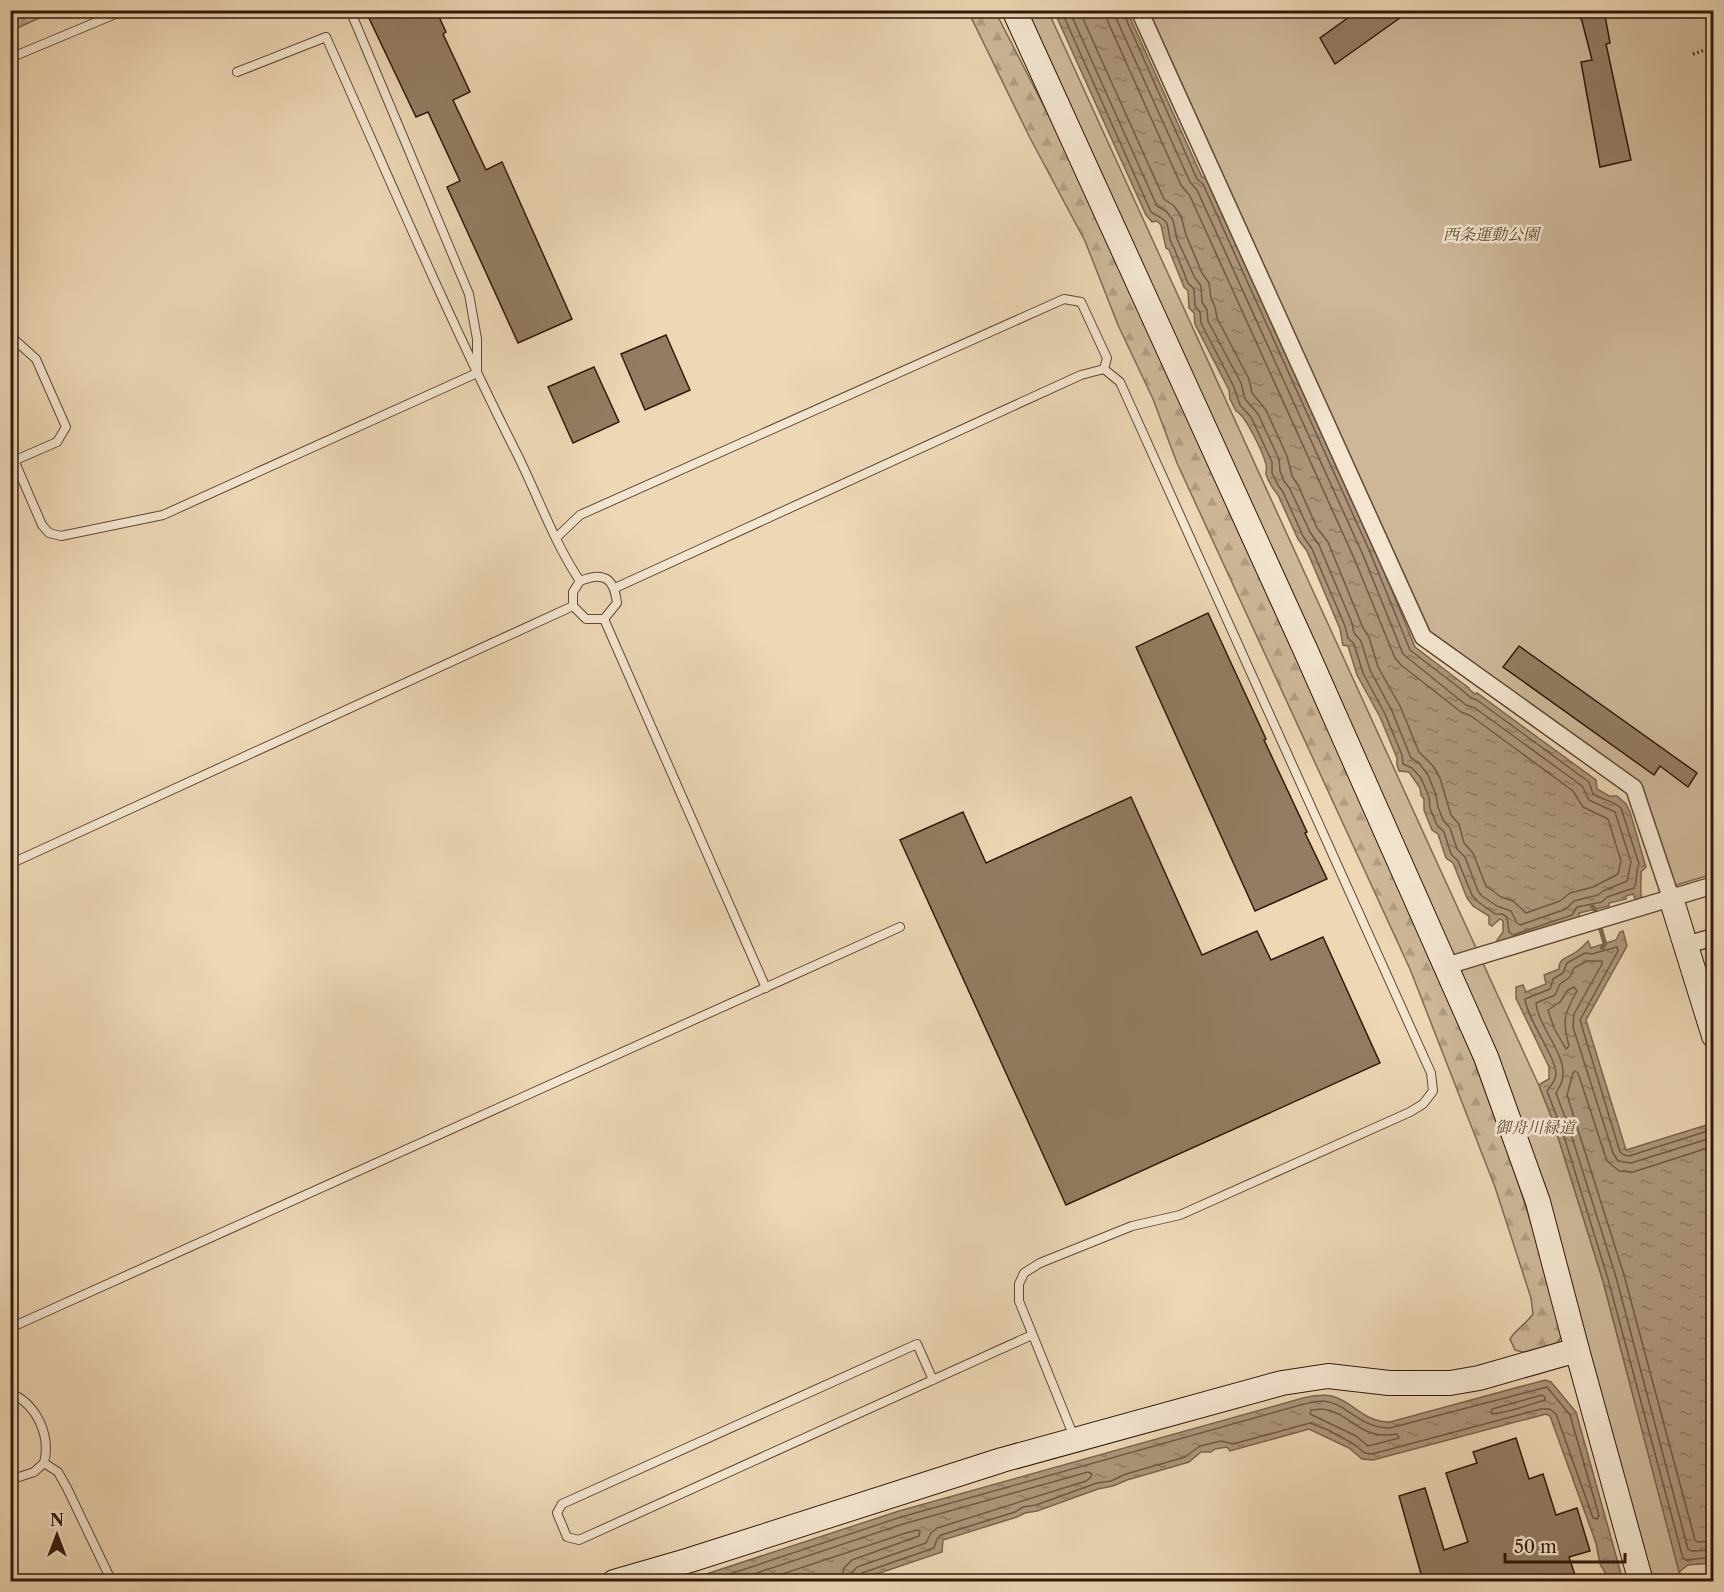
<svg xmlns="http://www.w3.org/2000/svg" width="1724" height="1592" font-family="'Libre Caslon Text','Noto Serif JP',serif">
<defs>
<pattern id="forest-firs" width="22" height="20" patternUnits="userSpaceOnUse" patternTransform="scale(1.5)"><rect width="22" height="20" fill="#cdb798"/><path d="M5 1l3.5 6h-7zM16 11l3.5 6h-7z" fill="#b09d82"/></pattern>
<pattern id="water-ripples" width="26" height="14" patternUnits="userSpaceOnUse" patternTransform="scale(1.5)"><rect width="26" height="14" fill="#ad967b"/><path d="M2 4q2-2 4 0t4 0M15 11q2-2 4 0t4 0" fill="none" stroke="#8d7a63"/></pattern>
</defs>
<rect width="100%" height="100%" fill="#edd7b5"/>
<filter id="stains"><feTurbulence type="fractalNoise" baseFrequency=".00333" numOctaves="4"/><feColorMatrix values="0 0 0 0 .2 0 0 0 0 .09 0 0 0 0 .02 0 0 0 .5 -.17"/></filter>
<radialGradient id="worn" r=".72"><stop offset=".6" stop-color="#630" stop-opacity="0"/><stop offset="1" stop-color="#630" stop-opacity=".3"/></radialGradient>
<!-- forest -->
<g fill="url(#forest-firs)" stroke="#7f6852" stroke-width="1.5">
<polygon points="16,10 54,10 54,11 11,31 11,13"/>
<path d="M968,11H995L1071,159L1133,290L1463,1030L1517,1178L1549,1282L1560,1319L1561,1337L1556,1345L1527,1353L1515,1350L1510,1339C1516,1329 1526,1324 1533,1314L1531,1298L1495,1187L1410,969L1177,463L1153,399L1118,325L1085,241L1030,138Z"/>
</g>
<!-- green -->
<g fill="#cdb798" stroke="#7f6852" stroke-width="1.5">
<polygon points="1020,11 1048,11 1540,1088 1553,1121 1603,1281 1682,1581 1651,1581 1551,1222"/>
<polygon points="1143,11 1713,11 1713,874 1673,886 1639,784 1427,634"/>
</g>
<!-- water -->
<g fill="url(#water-ripples)" stroke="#7b644e" stroke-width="1.5">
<path d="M1054,11H1127L1202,177L1206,178L1375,549L1415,647L1469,688V689L1475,694L1477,693L1596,780L1597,789L1609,796H1617L1626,804L1630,812L1646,867L1641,872C1642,881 1639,890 1642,899L1636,901L1633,894L1626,896V899L1609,903V906L1579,913L1580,919L1499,945L1497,940L1503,932V921L1500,919L1492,926L1489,924V916L1473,906L1467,898L1453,863L1446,858L1438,834L1432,830L1424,810V799L1421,795L1420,788L1409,772L1399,771L1397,765V758L1380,717L1357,675L1348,646L1343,645L1340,629L1307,551L1298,539L1278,495C1273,489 1268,481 1266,474C1266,470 1267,467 1266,464C1263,453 1245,414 1236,411L1230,399L1229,390L1195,324L1194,313L1189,308L1188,291L1184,287L1169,250L1166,248L1161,225L1157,221L1152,222L1146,215Z"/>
<path d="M1623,931L1627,946L1586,1020L1626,1150L1713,1123V1563L1688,1565L1679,1572L1603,1281L1553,1121L1540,1088V1084L1549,1079V1067L1516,998V987L1523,985L1526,992L1546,984L1544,975L1559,969C1559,957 1568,958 1576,952C1581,949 1584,945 1588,941L1591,948L1616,940L1620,932Z"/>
<path d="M1545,1380L1551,1382L1576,1412L1623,1581H1610L1600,1564L1596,1543L1550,1416L1546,1414L1373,1460L1362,1459L1349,1448L1309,1429L1230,1451L1227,1447L1215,1449L1211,1452H1201L1189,1462L1127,1480L1113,1486L1098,1489L1037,1511L1025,1513L1017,1517L943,1540L942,1552L856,1581H685L899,1511L1303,1398C1313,1396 1322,1394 1332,1396C1354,1402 1363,1422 1390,1422Z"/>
</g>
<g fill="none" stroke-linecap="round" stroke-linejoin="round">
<!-- shore -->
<g stroke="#6f5843" stroke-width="1.5">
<path d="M1061,10L1151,212C1157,217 1163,216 1167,224C1170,232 1168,241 1174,248L1188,283L1194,289L1195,306L1200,312L1201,323L1234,387L1240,405L1251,417L1272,462V473L1278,485L1283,492L1303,536L1312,549L1345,626L1348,638L1354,644L1363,673L1385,714L1402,755L1403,764L1412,768L1421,778L1429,797L1430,808L1437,825L1444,832L1451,854L1458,861L1472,895L1477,901L1495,914H1502L1507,917L1509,932L1513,935L1572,915L1577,907L1602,902L1607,897L1634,888C1638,881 1635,872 1639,864L1621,808C1613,801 1603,800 1593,794L1589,782L1477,700L1471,698L1462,690L1410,650L1370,552L1203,184L1197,179L1122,10"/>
<polyline points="1069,10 1157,206 1166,211 1173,220 1177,239 1195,278 1201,286 1202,302 1207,310 1208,321 1241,383 1245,399 1258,414 1279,459 1280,471 1284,481 1290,489 1310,532 1319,545 1352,623 1354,633 1361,641 1370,670 1392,711 1411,758 1419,763 1428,775 1436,795 1438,807 1443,820 1450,828 1457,849 1465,857 1478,891 1482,896 1497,906 1511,911 1517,923 1520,925 1566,909 1574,901 1598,895 1603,891 1627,881 1631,862 1615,812 1589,800 1582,786 1475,708 1466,705 1403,654 1363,555 1197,190 1190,182 1116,18 1115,10"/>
<polyline points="1079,10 1164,199 1174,206 1181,216 1186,235 1202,273 1209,283 1211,298 1215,307 1217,318 1249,379 1252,393 1266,410 1287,456 1292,476 1298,485 1317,528 1328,542 1363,628 1369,637 1378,667 1400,706 1419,752 1433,766 1440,778 1451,815 1459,824 1464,843 1473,853 1486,886 1501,897 1513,901 1526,913 1560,901 1570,893 1593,887 1618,874 1621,861 1608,819 1583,807 1573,791 1471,716 1461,712 1401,665 1395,658 1354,558 1190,196 1181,185 1108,22 1106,10"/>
<path d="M1574,987L1577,991C1564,1014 1562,1020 1569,1046L1566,1049L1554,1028L1548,1010L1560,1002L1568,990Z"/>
<path d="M1714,1129L1629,1156L1624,1155L1620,1152L1580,1020L1618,951L1617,947L1592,954L1585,953L1567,963L1563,973L1553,979L1550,989L1525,999C1527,1019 1556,1057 1556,1074C1556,1081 1550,1086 1547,1091L1563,1133L1608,1279L1683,1558L1686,1560L1714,1557"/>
<path d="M1714,1137L1631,1163L1618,1161L1613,1153L1573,1027L1574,1014L1602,964V961H1587L1574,968L1570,977L1560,984L1555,995L1536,1003C1538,1026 1565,1053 1563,1075C1563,1082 1559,1088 1556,1093L1570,1131L1616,1277L1688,1549L1691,1551L1714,1550"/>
<polyline points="1714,1146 1633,1172 1619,1171 1607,1161 1578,1073 1575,1071 1573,1073 1567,1095 1624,1275 1695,1540 1698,1542 1714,1541"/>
<path d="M1542,1395L1545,1397V1400C1528,1405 1511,1412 1493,1414L1491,1412L1492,1409Z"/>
<path d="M1322,1409C1351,1412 1359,1441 1397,1434L1399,1438L1368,1446L1356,1436L1310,1414L1311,1410Z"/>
<path d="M706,1582L901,1517L1304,1404C1310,1403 1317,1401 1323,1401C1346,1402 1358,1428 1390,1428L1547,1387L1570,1415L1599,1516L1597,1519L1593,1518L1556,1414L1550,1409H1541L1372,1454L1365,1453L1352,1443L1328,1430L1310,1423L1233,1444L1221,1441L1200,1446L1185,1457L1126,1474L1111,1481L1097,1483L1036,1505L1023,1507L1015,1512L941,1535L937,1539L934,1548L862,1573L858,1576V1582"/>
<polyline points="730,1582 903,1524 1088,1472 1092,1474 1091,1477 1086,1481 937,1528 931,1533 926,1543 857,1567 851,1574 850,1582"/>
<polyline points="758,1582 906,1533 917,1530 920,1531 919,1536 852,1560 844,1568 841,1582"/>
</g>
<!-- stream -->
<polyline stroke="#7b644e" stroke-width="4.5" points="1592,906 1595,910 1605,944 1602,948"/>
</g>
<!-- building -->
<g fill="#937c63" stroke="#31190b" stroke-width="1.5">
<polygon points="380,10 436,10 446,32 443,34 470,92 453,100 486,170 502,162 572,319 518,343 447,187 460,181 428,112 416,117 368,16"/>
<polygon points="1359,10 1411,10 1335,64 1320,38"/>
<polygon points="1576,10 1604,10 1610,43 1606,44 1631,160 1600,167 1581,62 1592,60 1582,21"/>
<polygon points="666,335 690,390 645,410 621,354"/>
<polygon points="594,367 619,422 573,443 548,387"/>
<polygon points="1208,613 1266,739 1264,740 1307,832 1305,833 1327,879 1255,911 1136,647"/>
<polygon points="1519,646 1697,773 1688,787 1660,766 1654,775 1503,667"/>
<polygon points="1131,797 1202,955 1257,931 1271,960 1323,937 1380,1063 1066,1205 900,840 963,812 986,863"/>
<polygon points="1516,1438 1529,1479 1543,1474 1556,1515 1577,1508 1590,1551 1569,1557 1577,1581 1423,1581 1399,1496 1425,1488 1444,1550 1468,1542 1446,1473 1477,1463 1473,1452"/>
</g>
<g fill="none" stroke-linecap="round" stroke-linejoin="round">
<!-- lane casing -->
<g stroke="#604836" stroke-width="10">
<g id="lane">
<polyline points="10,58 125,10"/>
<path d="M237,72L326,37C388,175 447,315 515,450C537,493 553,541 580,581L573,592V606L586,619H604L766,988"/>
<polyline points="10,342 16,341 36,359 66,427 57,442 11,462"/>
<polyline points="14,460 42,525 49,533 61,536 163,515 477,373 477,339 469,294 350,10"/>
<polyline points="557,537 580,515 1064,299 1081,302 1107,358 1104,369 1120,382 1431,1073 1433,1091 1423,1104 1410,1112 1180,1215 1132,1226 1040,1263 1024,1273 1019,1284 1019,1301 1074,1437"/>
<path d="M580,581C604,571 614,578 617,603L604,619"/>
<polyline points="615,588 1081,375 1104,369"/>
<polyline points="10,864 573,606"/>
<polyline points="10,1328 900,927"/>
<polyline points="933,1380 917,1344 562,1504 557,1513 567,1537 579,1540 1032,1335"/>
<path d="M10,1393C37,1404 51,1436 44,1463L58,1472L67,1488L112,1582"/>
<polyline points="10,1480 34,1472 44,1463"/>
</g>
</g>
<!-- street casing -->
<g stroke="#604836" stroke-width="19">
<g id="street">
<polyline points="1139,10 1423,637 1634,788 1671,898"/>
<polyline points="1686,945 1714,937"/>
<polyline points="1446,966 1714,885"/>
<polyline points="1713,1582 1714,1581"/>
</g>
</g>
<!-- secondary casing -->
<g stroke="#31190b" stroke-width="26">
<g id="secondary">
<polyline points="1014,10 1305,649 1486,1057 1538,1202 1577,1350 1641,1582"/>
<polyline points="1671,898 1714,1036"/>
<polyline points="614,1582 690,1560 1002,1460 1282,1383 1328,1376 1389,1383 1450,1383 1479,1378 1577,1350"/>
</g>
</g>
<!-- path -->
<polyline stroke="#31190b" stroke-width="3" stroke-dasharray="1.5 3" stroke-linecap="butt" points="1693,54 1714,47"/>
<!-- lane -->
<use href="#lane" stroke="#f3e5cf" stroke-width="8"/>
<!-- street -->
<use href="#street" stroke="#f3e5cf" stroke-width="16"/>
<!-- secondary -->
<use href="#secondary" stroke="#f3e5cf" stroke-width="24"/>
</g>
<g text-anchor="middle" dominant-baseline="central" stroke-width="5" stroke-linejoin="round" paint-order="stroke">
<!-- park labels -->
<g font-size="16" font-style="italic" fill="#604835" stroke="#f3e5cf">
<text x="1491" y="234">西条運動公園</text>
<text x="1535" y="1127">御舟川緑道</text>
</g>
</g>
<!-- margin -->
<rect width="1724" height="1592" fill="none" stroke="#edd7b5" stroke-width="36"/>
<rect x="12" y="12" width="1700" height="1568" fill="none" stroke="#31190b" stroke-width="3"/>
<rect x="18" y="18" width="1688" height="1556" fill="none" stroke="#31190b" stroke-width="1.5"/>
<!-- north arrow -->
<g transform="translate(57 1535)" stroke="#f3e5cf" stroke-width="4.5" paint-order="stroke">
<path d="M0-4.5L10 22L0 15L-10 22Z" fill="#31190b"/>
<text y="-9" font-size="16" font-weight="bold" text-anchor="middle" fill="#31190b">N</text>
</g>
<!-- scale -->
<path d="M1505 1553v9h120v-9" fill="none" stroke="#31190b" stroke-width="3"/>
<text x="1514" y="1553" font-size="18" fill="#31190b" stroke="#f3e5cf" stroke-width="4.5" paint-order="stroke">50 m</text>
<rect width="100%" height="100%" filter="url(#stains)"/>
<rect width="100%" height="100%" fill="url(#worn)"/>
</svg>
